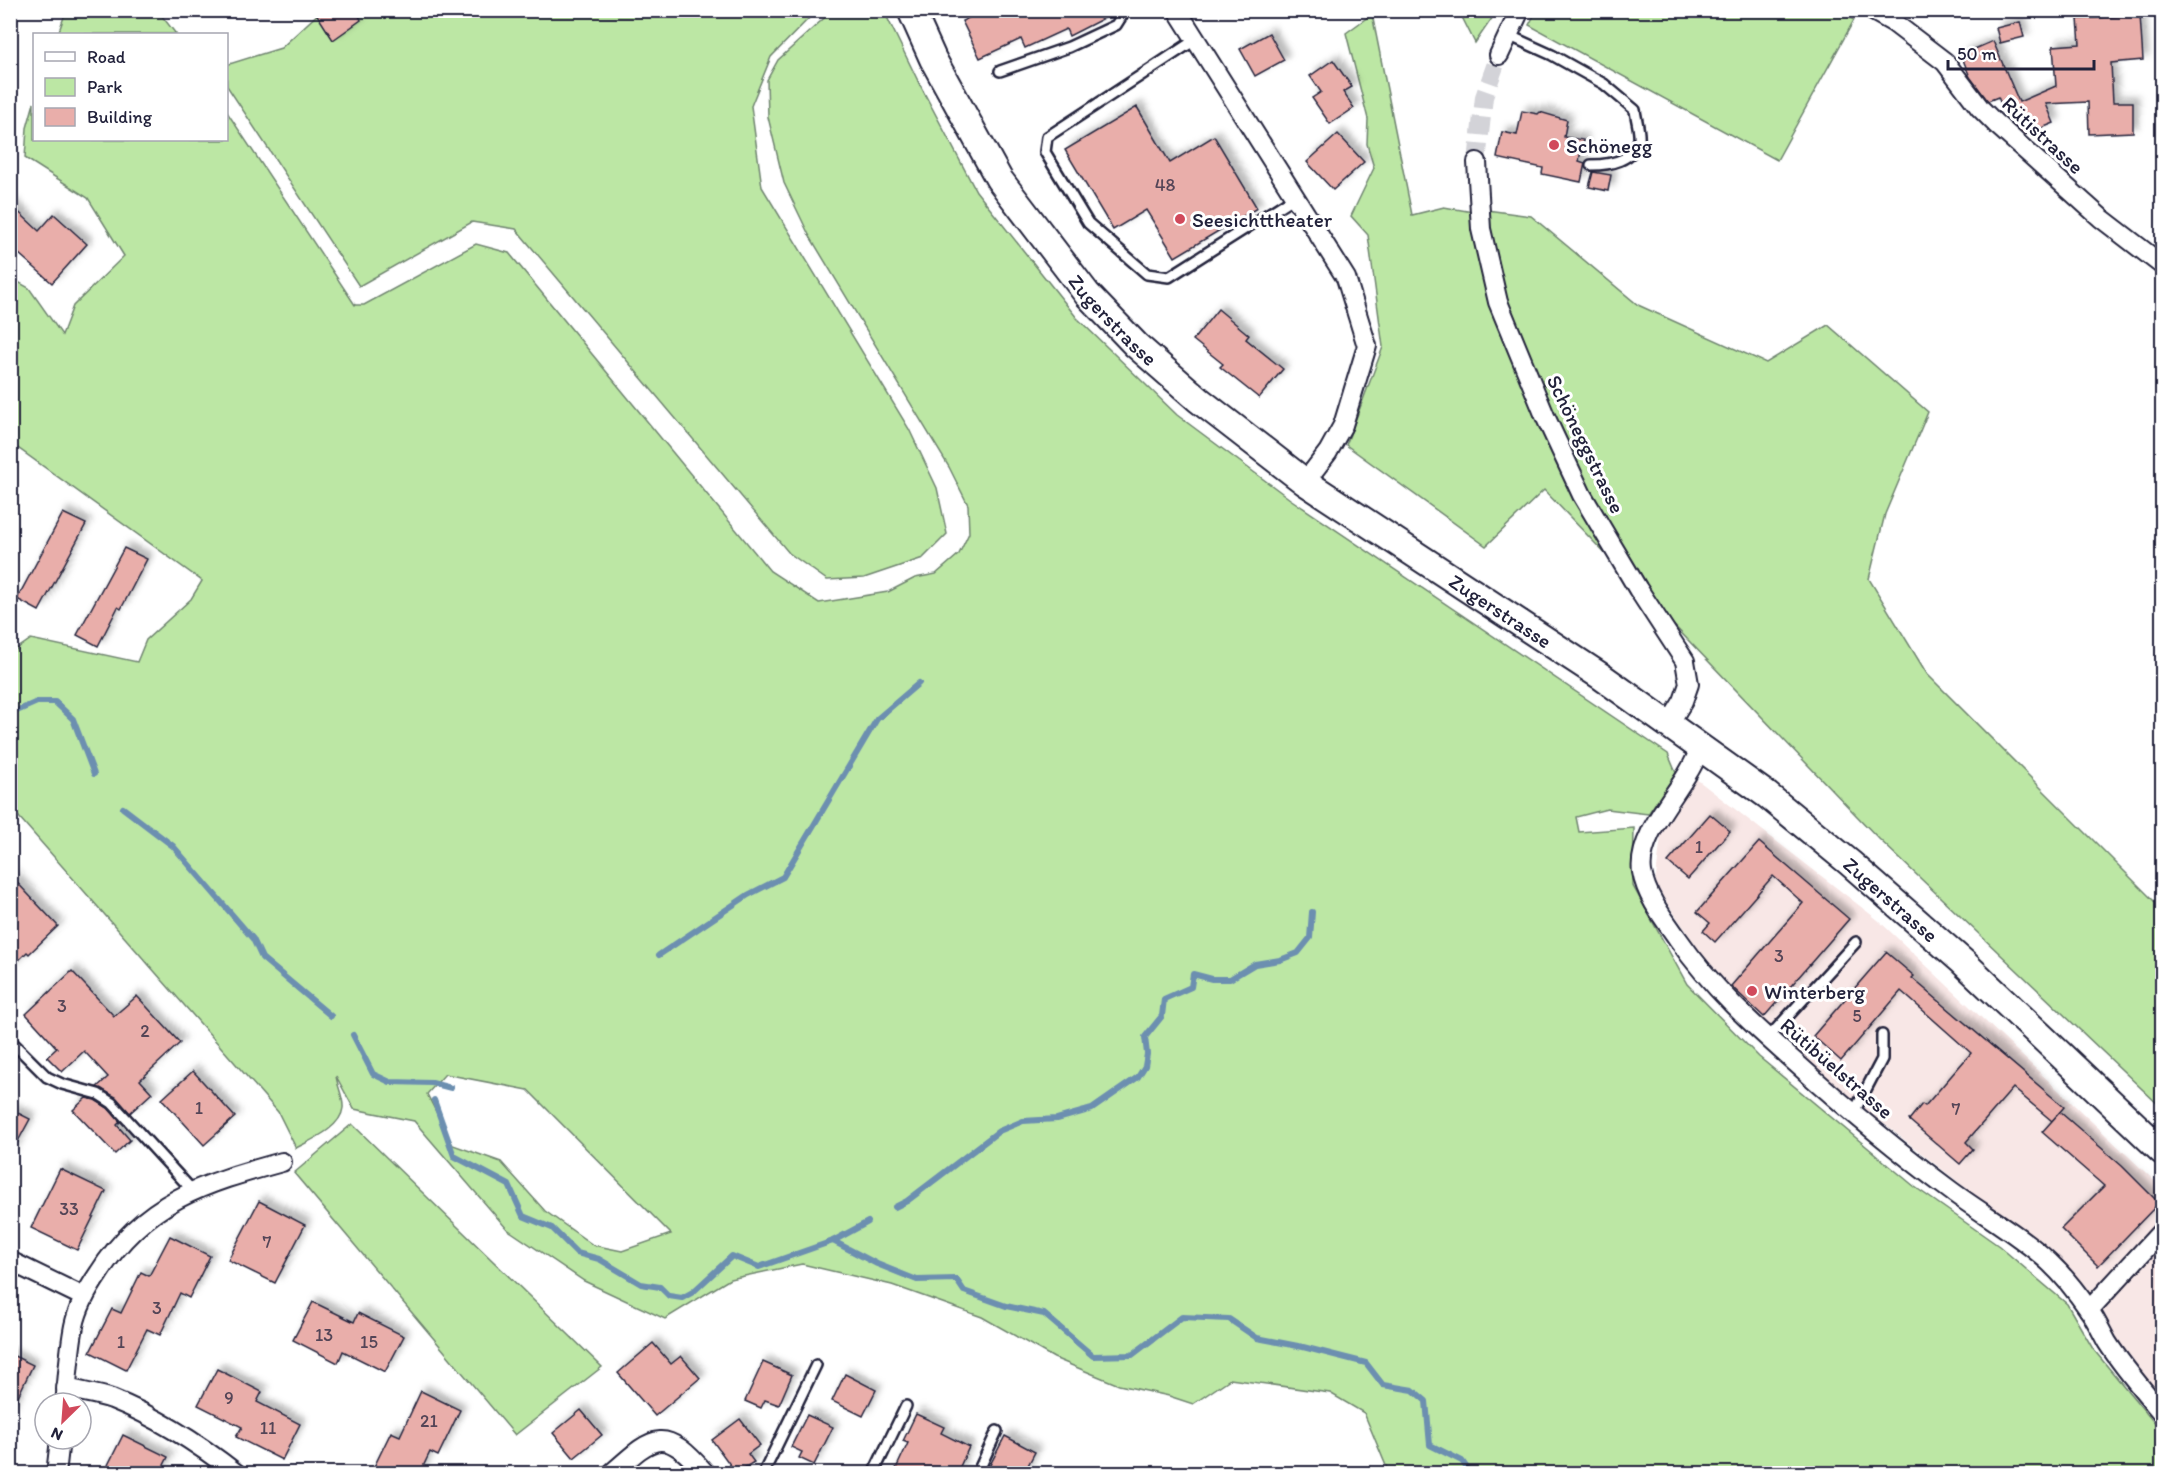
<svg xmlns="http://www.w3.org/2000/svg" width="2173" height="1484" font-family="Itim,sans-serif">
<defs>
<filter id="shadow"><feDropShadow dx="5.5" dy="-5.5" stdDeviation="3" flood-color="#0004"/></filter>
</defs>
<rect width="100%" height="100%" fill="#fff"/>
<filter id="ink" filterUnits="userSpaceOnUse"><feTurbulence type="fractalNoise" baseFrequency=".0167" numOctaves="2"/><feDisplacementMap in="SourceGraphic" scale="12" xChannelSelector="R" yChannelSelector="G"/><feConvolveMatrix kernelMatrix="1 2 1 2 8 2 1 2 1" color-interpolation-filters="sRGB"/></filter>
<g filter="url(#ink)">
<!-- built -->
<polygon fill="#f8e7e6" points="1695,778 1878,920 2162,1188 2162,1396 2134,1364 2069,1269 1846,1094 1722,984 1655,885 1662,828"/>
<!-- green -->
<g fill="#bce7a4" stroke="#6f8470" stroke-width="1.5" fill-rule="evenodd">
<polygon points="1537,10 1836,10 1854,20 1777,160 1529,25"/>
<polygon points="66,11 158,11 176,34 58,34"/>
<polygon points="321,11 816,11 771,57 751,106 762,187 909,429 937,488 947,534 923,558 864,578 827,580 789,553 516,229 472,222 359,286 227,86 226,65 281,48"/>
<path d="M832,11H884L919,83L976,191L1077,318L1177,415L1290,499L1668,754L1676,773L1648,814L1607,809L1576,817L1579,832L1634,828L1633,886L1687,984L1759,1057L1915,1187L1999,1246L2067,1304L2093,1349L2162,1432V1473H1389L1364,1413L1330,1393L1230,1379L1193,1404L1169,1396L1119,1385L1054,1358L982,1317L892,1285L802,1264L730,1279L665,1319L584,1281L507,1229L414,1121L354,1109L336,1076C337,1085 344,1099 343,1108C341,1128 311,1140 296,1148L278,1112L11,808V653L31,639L137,662L146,640L191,599L202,581L11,443V278L29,288L62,335L73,306L124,256L88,198L25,158L27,128L34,103V140H226L227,112L355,305H364L476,244L509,253L770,571L819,603L888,592L915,578L936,574L959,554L969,533L968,505L949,467L809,235L784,183L768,117L767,80L778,60ZM445,1074L528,1090L671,1234L622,1251L593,1245L545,1211L501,1162L453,1145L427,1094Z"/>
<polygon points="1459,11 1497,11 1475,43"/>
<polygon points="1372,14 1412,215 1444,207 1473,212 1487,210 1531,216 1638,305 1766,363 1828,325 1928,412 1885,514 1869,579 1927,674 2162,909 2162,1108 1879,839 1544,490 1486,546 1346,445 1383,347 1368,235 1351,216 1374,168 1367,144 1368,119 1346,33"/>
<polygon points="352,1124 602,1367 515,1435 294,1173"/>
</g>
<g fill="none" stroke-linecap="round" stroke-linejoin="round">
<!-- stream -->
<g stroke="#6c8fb0" stroke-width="6">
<polyline points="10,714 37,702 55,702 73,719 94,774"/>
<polyline points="123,808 173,846 253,939 262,958 331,1016"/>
<polyline points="659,955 748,895 783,877 877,719 919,683"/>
<polyline points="353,1035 373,1074 390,1082 432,1083 451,1088"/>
<polyline points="434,1100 454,1156 509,1185 523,1216 552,1228 577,1253 599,1259 641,1284 660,1287 669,1296 682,1298 693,1292 732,1256 759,1267 833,1241 868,1222"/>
<polyline points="895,1207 907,1201 999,1131 1023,1121 1057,1119 1092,1109 1138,1077 1145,1066 1147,1054 1145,1037 1162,1016 1164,999 1191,987 1193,974 1212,979 1230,979 1255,964 1280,960 1298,953 1310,938 1312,912"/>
<polyline points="833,1241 877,1264 917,1280 956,1279 964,1291 1006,1306 1044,1314 1093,1356 1132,1355 1182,1317 1229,1319 1257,1338 1303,1347 1366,1363 1383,1385 1413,1390 1426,1401 1430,1445 1462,1461 1471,1474"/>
</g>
</g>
<!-- building -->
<g fill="#e9aeaa" stroke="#22223b" stroke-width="1.5" filter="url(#shadow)">
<polygon points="314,10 356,10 361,20 333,40"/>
<polygon points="985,10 1116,10 1116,12 1069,36 1066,29 1025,48 1021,39 980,58 962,21"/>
<polygon points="2140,15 2143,60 2111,63 2113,102 2133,102 2133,132 2089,134 2088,102 2046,104 2054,123 2025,135 2007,119 1998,97 1988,101 1970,77 1961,55 1993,41 2019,102 2056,86 2053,46 2080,44 2078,19"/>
<polygon points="2020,22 2024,37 2000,43 1996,28"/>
<polygon points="1269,33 1284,60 1255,76 1240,49"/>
<polygon points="1333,60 1352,87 1343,92 1354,108 1330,124 1312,98 1321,92 1310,76"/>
<polygon points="1137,107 1170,163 1214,136 1257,208 1175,257 1146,210 1113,230 1065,150"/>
<polygon points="1522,111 1538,114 1540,112 1567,120 1564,137 1583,140 1579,161 1585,163 1581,182 1542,174 1543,168 1497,158 1502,132 1517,135"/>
<polygon points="1338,134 1364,162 1333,190 1307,162"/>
<polygon points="1593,172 1611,175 1608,191 1589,187"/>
<polygon points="10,204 39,231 54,214 87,244 52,283 10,246"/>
<polygon points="1218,309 1249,335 1246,339 1283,369 1259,398 1220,367 1223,364 1193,340"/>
<polygon points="63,513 86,524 39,611 17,599"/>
<polygon points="124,548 147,559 121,609 118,607 98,646 77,635"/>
<polygon points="1710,814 1730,831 1688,879 1668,862"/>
<polygon points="1759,842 1849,919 1764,1017 1731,986 1803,903 1773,876 1715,942 1703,931 1710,923 1697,912"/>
<polygon points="10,875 58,926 29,954 27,952 10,969"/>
<polygon points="1886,952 1914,976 1912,978 2064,1107 2052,1121 2013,1088 1966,1142 1973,1149 1960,1164 1909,1120 1922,1104 1925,1106 1971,1053 1901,991 1841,1061 1813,1036"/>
<polygon points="72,971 114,1016 137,996 180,1043 140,1080 152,1093 130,1113 116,1097 97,1087 108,1077 84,1051 62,1072 47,1057 57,1048 26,1014"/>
<polygon points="193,1071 235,1117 204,1145 162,1099"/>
<polygon points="86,1098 95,1100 108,1108 120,1122 117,1125 130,1140 115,1154 73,1110"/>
<polygon points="10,1109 30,1119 10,1156"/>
<polygon points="2060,1112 2122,1166 2159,1203 2098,1266 2061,1229 2104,1186 2042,1132"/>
<polygon points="60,1169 106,1191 77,1250 31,1228"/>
<polygon points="259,1201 305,1225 275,1283 228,1260"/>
<polygon points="170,1236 210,1256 189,1298 180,1293 160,1335 147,1329 126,1370 90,1352 112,1309 121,1313 141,1272 149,1276"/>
<polygon points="313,1302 354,1322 358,1313 404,1336 385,1372 343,1351 338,1363 293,1340"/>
<polygon points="653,1343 671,1364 681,1356 700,1378 655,1416 618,1373"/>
<polygon points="10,1354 33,1365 10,1413"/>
<polygon points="763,1362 792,1375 779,1405 765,1400 761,1408 745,1401"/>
<polygon points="217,1369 262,1392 257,1402 300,1424 282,1460 236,1437 242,1427 198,1405"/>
<polygon points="845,1374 876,1390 863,1416 832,1401"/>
<polygon points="421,1391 460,1410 438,1456 430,1452 420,1473 371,1473 391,1432 400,1436"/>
<polygon points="581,1410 602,1435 574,1458 553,1433"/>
<polygon points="916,1414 944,1427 941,1433 969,1447 957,1473 894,1473 908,1443 903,1441"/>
<polygon points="807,1415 833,1427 814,1465 799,1458 802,1452 791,1447"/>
<polygon points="740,1419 760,1445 748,1454 754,1462 736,1473 712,1440"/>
<polygon points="123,1435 168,1457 160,1473 104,1473"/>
<polygon points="1005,1436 1035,1452 1024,1473 1011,1466 1007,1473 1003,1473 989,1467"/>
</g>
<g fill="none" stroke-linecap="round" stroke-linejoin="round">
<!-- street-tunnel -->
<polyline stroke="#d3d3d8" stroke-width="18" stroke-dasharray="18 9" stroke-linecap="butt" points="1477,162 1484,97 1499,55"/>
<!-- lane casing -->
<g stroke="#22223b" stroke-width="14">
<g id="lane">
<path d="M1508,35L1552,55L1604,84L1635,110C1636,119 1640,131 1639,139C1634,161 1609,165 1591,165"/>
<polyline points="1195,40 1047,137 1045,152 1088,223 1147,274 1169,277 1295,197"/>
<polyline points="1000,71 1069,47 1116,25 1123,14 1123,10"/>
<polyline points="1768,1038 1856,942"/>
<polyline points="10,1040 47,1077 62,1084 98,1094 112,1103 192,1190"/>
<polyline points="1853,1114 1882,1059 1882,1035"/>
<polyline points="763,1474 816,1365"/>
<polyline points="873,1474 906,1406"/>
<polyline points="977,1474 997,1431"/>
</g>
</g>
<!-- street casing -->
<g stroke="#22223b" stroke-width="22">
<g id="street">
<polyline points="1177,10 1346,278 1367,346 1343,425 1328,452 1305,482"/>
<polyline points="1871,10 1894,23 1945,62 1980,108 1996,124 2101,218 2162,265"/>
<polyline points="1499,55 1520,10"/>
<polyline points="1477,162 1481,229 1498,302 1545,416 1582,495 1638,589 1685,661 1689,684 1683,701 1669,724"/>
<path d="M1701,747C1697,755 1694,763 1689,771C1674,798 1637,838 1642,872C1646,896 1664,919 1678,939C1711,987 1753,1025 1796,1063C1846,1108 1896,1150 1950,1190C1982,1214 2019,1234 2049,1262C2063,1275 2078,1294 2089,1310C2096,1320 2101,1331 2107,1342C2123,1367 2143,1390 2162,1413"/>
<polyline points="10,1261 84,1297"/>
<polyline points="2089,1310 2162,1231"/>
<path d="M66,1388C81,1392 98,1394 112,1399C157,1417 199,1444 237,1474"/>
<path d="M65,1403C68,1378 69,1351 74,1326C78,1306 88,1289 99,1273C144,1201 205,1183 282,1162"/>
<polyline points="56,1474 60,1439"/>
<path d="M611,1474C655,1435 663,1425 706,1474"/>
</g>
</g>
<!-- secondary casing -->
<g stroke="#22223b" stroke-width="30">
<g id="secondary">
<path id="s1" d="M911,10L933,59L999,179L1087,294L1136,345L1199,400L1305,482L1602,677L1767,795L1850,863L1963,962L2162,1151"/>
</g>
</g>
<!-- lane -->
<use href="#lane" stroke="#fff" stroke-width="9"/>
<!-- street -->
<use href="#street" stroke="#fff" stroke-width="18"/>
<!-- secondary -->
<use href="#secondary" stroke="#fff" stroke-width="26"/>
</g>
</g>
<!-- markers -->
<g fill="#d1495b" stroke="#fff" stroke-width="2">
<circle cx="1554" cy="145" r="6"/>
<circle cx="1180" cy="219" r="6"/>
<circle cx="1752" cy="991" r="6"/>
</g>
<g text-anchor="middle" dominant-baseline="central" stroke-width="6" stroke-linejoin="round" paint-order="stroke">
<!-- number labels -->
<g font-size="18" fill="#544557">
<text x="1165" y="185">48</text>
<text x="1699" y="847">1</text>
<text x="1779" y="956">3</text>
<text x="62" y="1006">3</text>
<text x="1857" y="1016">5</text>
<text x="145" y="1031">2</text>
<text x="199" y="1108">1</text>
<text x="1956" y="1109">7</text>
<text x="69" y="1209">33</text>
<text x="267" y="1242">7</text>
<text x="157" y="1308">3</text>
<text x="324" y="1335">13</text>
<text x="121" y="1342">1</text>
<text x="369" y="1342">15</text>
<text x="229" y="1398">9</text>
<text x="429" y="1421">21</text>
<text x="268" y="1428">11</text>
</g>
<!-- street labels -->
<g font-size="21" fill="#22223b" stroke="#fff">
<text transform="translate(2043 135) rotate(43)">Rütistrasse</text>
<text stroke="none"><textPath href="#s1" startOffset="372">Zugerstrasse</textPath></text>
<text transform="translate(1586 444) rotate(64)">Schöneggstrasse</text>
<text stroke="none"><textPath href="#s1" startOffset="858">Zugerstrasse</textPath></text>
<text stroke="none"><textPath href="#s1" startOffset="1344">Zugerstrasse</textPath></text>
<text transform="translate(1837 1068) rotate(41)">Rütibüelstrasse</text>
</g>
<!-- poi labels -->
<g font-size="21" fill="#22223b" stroke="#fff" text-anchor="start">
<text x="1566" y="145">Schönegg</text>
<text x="1192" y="219">Seesichttheater</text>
<text x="1764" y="991">Winterberg</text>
</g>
</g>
<!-- margin -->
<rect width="2173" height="1484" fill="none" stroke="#fff" stroke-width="36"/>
<rect x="18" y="18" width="2137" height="1448" fill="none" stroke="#22223b" stroke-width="2" filter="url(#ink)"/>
<!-- legend -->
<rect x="33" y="33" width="195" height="108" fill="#ffffff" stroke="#a7a7b1" stroke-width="1.5"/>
<rect x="45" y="52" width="30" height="9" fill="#ffffff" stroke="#a7a7b1" stroke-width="1.5"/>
<text x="87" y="63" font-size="18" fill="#22223b">Road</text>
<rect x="45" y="78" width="30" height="18" fill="#bce7a4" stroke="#a7a7b1" stroke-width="1.5"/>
<text x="87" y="93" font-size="18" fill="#22223b">Park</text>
<rect x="45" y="108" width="30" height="18" fill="#e9aeaa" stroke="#a7a7b1" stroke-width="1.5"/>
<text x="87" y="123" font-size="18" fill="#22223b">Building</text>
<!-- north arrow -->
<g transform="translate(63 1421) rotate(205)"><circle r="28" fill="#ffffff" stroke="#a7a7b1" stroke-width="1.5"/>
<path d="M0-4.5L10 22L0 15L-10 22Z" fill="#d1495b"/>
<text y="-9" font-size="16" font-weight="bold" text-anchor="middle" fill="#22223b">N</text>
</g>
<!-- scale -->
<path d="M1948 60v9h146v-9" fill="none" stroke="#22223b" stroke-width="3"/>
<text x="1957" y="60" font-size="18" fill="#22223b" stroke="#ffffff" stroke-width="4.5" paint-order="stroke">50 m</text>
</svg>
